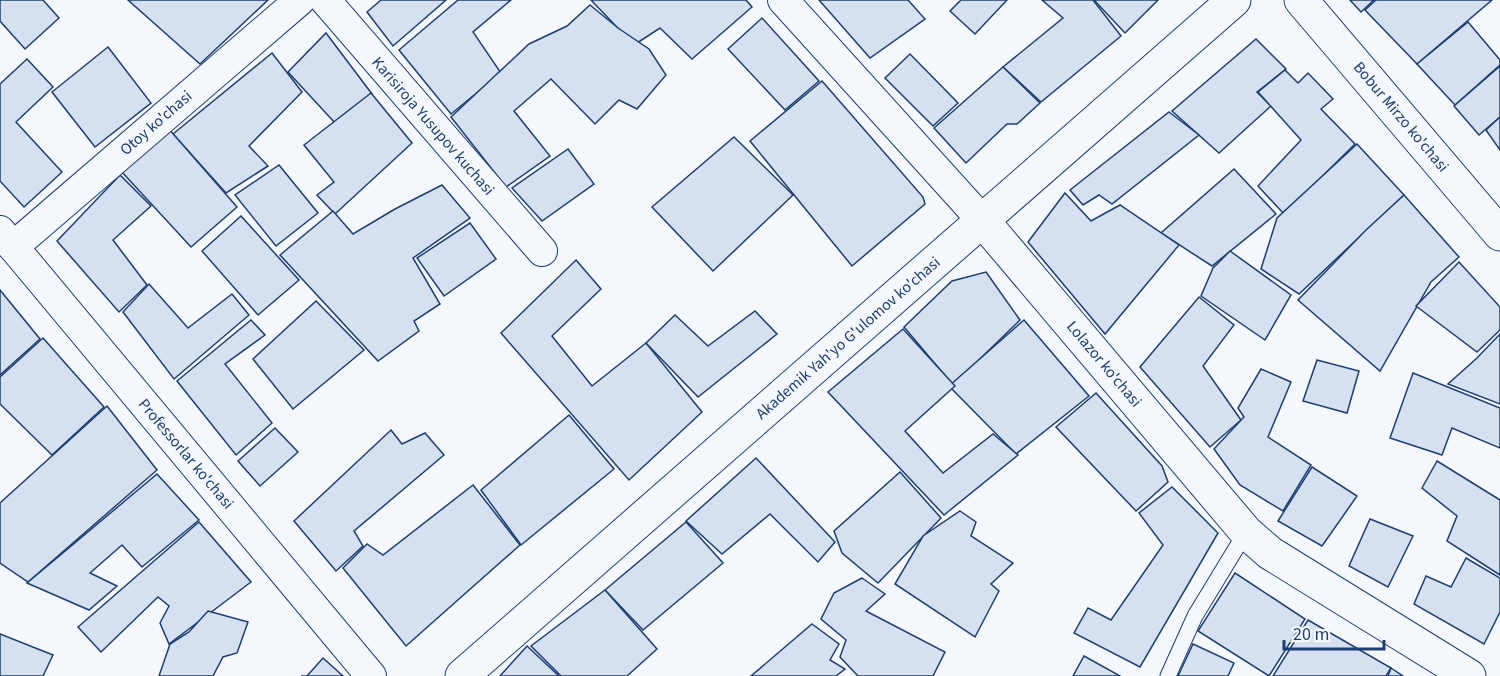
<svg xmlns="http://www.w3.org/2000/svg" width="1500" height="676" font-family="'Source Sans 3',sans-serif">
<rect width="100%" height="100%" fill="#f4f7fb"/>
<!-- building -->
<g fill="#d5e0f0" stroke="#1d3f73" stroke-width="1.5">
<polygon points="0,0 43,0 59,18 25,49 0,21"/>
<polygon points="128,0 268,0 200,64"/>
<polygon points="381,0 446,0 393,46 367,12"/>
<polygon points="458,0 511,0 473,32 501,73 451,114 399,50"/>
<polygon points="591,0 746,0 752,7 692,59 660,28 634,45"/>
<polygon points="819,0 908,0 925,19 870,58"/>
<polygon points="961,0 1007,0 975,34 950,11"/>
<polygon points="1042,0 1093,0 1121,36 1041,102 1003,67 1063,18"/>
<polygon points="1094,0 1158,0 1125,33"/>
<polygon points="1350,0 1374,0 1361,12"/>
<polygon points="1376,0 1492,0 1417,64 1365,10"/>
<polygon points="590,5 618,28 649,49 666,75 637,109 619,100 595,124 551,79 514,111 550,156 506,187 451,117 529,44 567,26"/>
<polygon points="762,18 819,81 785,110 728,49"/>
<polygon points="1468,22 1500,60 1500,65 1455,105 1417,64"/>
<polygon points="326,33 372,94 336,124 288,72"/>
<polygon points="1256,39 1286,69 1257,92 1271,106 1219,153 1172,111"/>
<polygon points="108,47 151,103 95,147 52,92"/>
<polygon points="272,53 302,92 249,146 268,166 226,193 173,134"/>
<polygon points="910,54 958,103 933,126 885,78"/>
<polygon points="27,59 53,87 16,122 62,172 24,207 0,181 0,84"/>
<polygon points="1500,66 1500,117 1479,135 1454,106"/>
<polygon points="1003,67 1040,103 1017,124 1007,124 966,163 934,128"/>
<polygon points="1285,70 1298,83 1308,73 1333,99 1321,109 1355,144 1284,214 1258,186 1301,140 1258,92"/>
<polygon points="822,81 923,197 925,204 852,266 750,141"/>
<polygon points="371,93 412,143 335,214 317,195 334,182 304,145"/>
<polygon points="1169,112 1199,135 1112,204 1099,195 1083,205 1070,190"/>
<polygon points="1500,117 1500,150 1486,130"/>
<polygon points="168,128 237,207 191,247 121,171"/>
<polygon points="734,137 793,195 713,271 652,207"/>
<polygon points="1357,144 1404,195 1299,294 1261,269 1277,218"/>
<polygon points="568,149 594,184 542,221 512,188"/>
<polygon points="279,165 318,213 276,246 235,195"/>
<polygon points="1234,169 1276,214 1212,266 1161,233"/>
<polygon points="120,175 151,206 113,240 147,285 119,312 57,241"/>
<polygon points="442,185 470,218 413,258 440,304 414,321 419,331 378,361 280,255 333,211 353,234 395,209"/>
<polygon points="1065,193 1091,221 1120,205 1179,245 1105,334 1028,242"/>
<polygon points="1404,195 1459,257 1431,282 1380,371 1298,300 1366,230"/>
<polygon points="241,216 299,280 258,315 202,251"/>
<polygon points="470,223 496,259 444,296 417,258"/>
<polygon points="1230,251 1291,295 1265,340 1201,296 1213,268"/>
<polygon points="576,260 601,289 552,336 592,386 646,343 702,412 629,480 501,333"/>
<polygon points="1459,262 1500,307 1500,330 1477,352 1416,306"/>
<polygon points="986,272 1020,320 953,385 904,327 952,281"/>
<polygon points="149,284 188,328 232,294 249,315 174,379 123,312"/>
<polygon points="0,290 40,339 0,375"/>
<polygon points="1199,297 1234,325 1203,366 1241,420 1210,447 1140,367"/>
<polygon points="316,301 364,350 293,409 253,359"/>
<polygon points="755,311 777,334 698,397 646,343 675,315 708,346"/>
<polygon points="251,320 265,335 225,364 272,423 236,455 177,381"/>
<polygon points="1024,320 1089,396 1016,454 949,386"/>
<polygon points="903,329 955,386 905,431 943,473 993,434 1018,455 944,515 828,392"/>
<polygon points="1500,334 1500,404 1448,384 1477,358"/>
<polygon points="43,338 104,407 52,455 0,404 0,377"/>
<polygon points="1317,360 1359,371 1347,413 1303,401"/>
<polygon points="1261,369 1291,382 1268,437 1311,465 1283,511 1240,485 1214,449 1244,417 1238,408"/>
<polygon points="1413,373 1500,408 1500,448 1452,428 1442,455 1390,438"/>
<polygon points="1096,393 1162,466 1168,482 1136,511 1056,427"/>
<polygon points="107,406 157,470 28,582 0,563 0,503"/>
<polygon points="569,415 614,469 521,545 481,490"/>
<polygon points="275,428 298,452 260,486 238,461"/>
<polygon points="391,430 402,444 425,433 444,455 354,531 363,546 336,571 294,521"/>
<polygon points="756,458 835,542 818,562 770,514 722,554 686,521"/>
<polygon points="1437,461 1500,500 1500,575 1447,541 1457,516 1422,488"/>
<polygon points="1312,467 1357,496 1322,546 1278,521"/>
<polygon points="900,472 941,518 878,583 842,553 834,531"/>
<polygon points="157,474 199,520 142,567 122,545 90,573 117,586 89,610 27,583"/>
<polygon points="473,485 520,545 406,646 343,568 367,544 383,555"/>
<polygon points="1172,487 1218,533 1140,667 1074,633 1088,608 1111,620 1163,545 1139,513"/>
<polygon points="960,511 976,522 971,536 1013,563 991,584 999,591 975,637 895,584 923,536"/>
<polygon points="1370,519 1413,536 1388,587 1349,566"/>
<polygon points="199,522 251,582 169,644 160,623 169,606 158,597 101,652 78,627"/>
<polygon points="686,522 723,563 643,630 605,590"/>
<polygon points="1466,558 1500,578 1500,612 1484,644 1414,604 1426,576 1451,587"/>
<polygon points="1235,573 1305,619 1269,676 1198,631"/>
<polygon points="862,578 885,594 866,611 945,652 933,676 858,676 840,657 846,640 821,619 834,593"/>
<polygon points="605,590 657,649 627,676 561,676 531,646"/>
<polygon points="208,611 248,622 237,653 223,657 213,676 159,676 170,644 189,632"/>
<polygon points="1308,620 1391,668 1386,676 1273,676"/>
<polygon points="812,624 839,644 830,660 845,669 836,676 751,676"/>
<polygon points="0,634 53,655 43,676 0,676"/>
<polygon points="1193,644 1234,663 1228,676 1178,676"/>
<polygon points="527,646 559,676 500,676"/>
<polygon points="1084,656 1120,676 1073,676"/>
<polygon points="323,658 343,676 301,676 307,676"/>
<polygon points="1391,668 1403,676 1388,676"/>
</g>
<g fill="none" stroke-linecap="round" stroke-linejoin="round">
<!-- service casing -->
<g stroke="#1d3f73" stroke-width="17">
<polyline id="service" points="1168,676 1195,616 1246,532"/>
</g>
<!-- minor casing -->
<g stroke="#1d3f73" stroke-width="32">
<g id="minor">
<polyline points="325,0 542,251"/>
<polyline points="783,0 982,220"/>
<polyline points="0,231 371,676"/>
<polyline points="13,247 300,0"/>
</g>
</g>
<!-- tertiary casing -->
<g stroke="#1d3f73" stroke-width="35">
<g id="tertiary">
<polyline points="1301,0 1500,234"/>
<polyline points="982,220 1246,532 1270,553 1469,676"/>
</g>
</g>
<!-- secondary casing -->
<g stroke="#1d3f73" stroke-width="35">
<polyline id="secondary" points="462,676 1234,0"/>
</g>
<!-- service -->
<use href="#service" stroke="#f4f7fb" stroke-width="15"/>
<!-- minor -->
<use href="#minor" stroke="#f4f7fb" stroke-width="30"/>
<!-- tertiary -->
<use href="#tertiary" stroke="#f4f7fb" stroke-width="33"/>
<!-- secondary -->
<use href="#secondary" stroke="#f4f7fb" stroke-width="33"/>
</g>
<g text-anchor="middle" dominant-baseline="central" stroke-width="4.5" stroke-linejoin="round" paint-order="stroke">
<!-- street labels -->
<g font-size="16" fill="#1d3f73" stroke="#f4f7fb">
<text transform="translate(1401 117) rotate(50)">Bobur Mirzo ko'chasi</text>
<text transform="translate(156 123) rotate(-41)">Otoy ko'chasi</text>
<text transform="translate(433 126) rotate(49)">Karisiroja Yusupov kuchasi</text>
<text transform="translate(848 338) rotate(-41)">Akademik Yah'yo G'ulomov ko'chasi</text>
<text transform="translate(1104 364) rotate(50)">Lolazor ko'chasi</text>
<text transform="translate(186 454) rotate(50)">Professorlar ko'chasi</text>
</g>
</g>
<!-- scale -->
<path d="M1284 640v9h100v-9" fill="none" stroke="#1d3f73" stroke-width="3"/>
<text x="1293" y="640" font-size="18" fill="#1d3f73" stroke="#f4f7fb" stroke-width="4.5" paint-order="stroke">20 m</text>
</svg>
